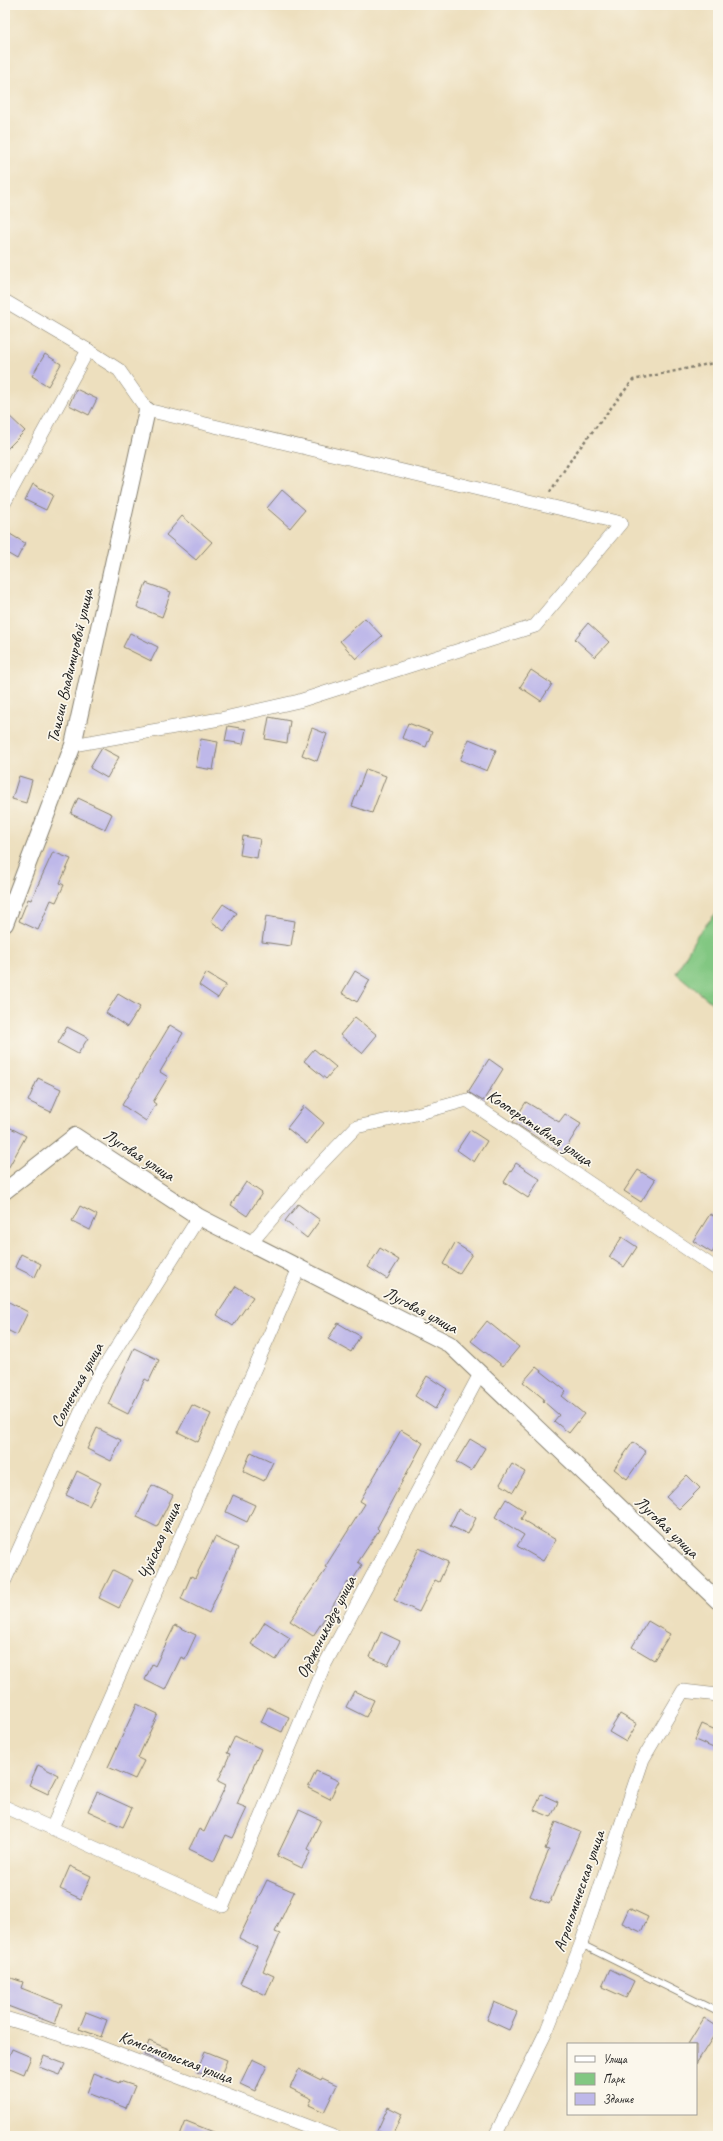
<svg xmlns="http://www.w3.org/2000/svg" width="723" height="2141" font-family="Caveat,sans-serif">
<rect width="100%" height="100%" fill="#fbf7ec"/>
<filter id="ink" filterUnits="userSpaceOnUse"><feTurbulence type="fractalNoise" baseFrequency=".025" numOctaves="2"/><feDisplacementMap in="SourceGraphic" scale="8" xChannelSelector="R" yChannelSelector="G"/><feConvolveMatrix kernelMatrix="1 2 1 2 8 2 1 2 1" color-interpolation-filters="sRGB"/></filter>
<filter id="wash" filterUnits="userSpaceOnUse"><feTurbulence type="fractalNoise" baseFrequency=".012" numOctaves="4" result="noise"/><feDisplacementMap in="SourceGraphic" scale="16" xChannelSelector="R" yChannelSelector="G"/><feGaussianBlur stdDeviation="0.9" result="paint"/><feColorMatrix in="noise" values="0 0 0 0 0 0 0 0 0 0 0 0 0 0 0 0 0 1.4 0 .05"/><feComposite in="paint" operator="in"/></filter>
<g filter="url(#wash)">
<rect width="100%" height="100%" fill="#eddfbe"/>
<!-- green -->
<polygon fill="#82c782" stroke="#4f724f" points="718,911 718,1008 676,973 697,935"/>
<g id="blocks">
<!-- building -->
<g fill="#beb8e9">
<polygon points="45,354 61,364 48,386 32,376"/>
<polygon points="76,389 97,399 89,415 69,405"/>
<polygon points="5,412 25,431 5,451"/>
<polygon points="33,484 53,495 46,510 25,500"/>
<polygon points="282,490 305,510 290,528 267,508"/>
<polygon points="182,516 212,542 196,560 166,535"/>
<polygon points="5,531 25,543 17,559 5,552"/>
<polygon points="146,583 171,592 162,617 137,607"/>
<polygon points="365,618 382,636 356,659 340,641"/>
<polygon points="588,623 609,642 595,657 575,639"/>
<polygon points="130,633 158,647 151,661 123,647"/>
<polygon points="531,670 552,684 541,701 520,687"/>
<polygon points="269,717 290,721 287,743 265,739"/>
<polygon points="408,723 432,732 426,747 402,738"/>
<polygon points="228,726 246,729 243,744 225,741"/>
<polygon points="312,728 327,734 317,761 302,755"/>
<polygon points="201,739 218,742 213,770 196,767"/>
<polygon points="469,739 496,750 487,771 460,760"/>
<polygon points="102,748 119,757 107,778 90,768"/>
<polygon points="366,769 386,776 372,813 352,806"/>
<polygon points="19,776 32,780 26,803 12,799"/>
<polygon points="78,798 112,814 105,829 71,814"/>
<polygon points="243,836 260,839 257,858 240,855"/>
<polygon points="53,852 71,859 60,883 64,885 56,902 51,900 38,930 19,921 28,899 31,900"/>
<polygon points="223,904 237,913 224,931 211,921"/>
<polygon points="266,916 295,921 291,946 262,942"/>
<polygon points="355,971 370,980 357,1002 342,993"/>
<polygon points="206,973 226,985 218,998 199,985"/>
<polygon points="118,994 140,1007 127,1027 106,1013"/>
<polygon points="355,1017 377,1035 362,1053 340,1035"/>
<polygon points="170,1025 183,1033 160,1072 168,1077 153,1102 156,1104 146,1121 122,1105"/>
<polygon points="67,1027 88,1038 78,1054 58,1043"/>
<polygon points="314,1049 336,1067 326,1079 304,1061"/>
<polygon points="489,1059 503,1069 483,1101 468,1092"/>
<polygon points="38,1078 61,1089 51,1112 28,1101"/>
<polygon points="526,1102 559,1122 565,1114 581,1124 562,1154 513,1122"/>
<polygon points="304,1106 324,1123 307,1144 287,1128"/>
<polygon points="5,1125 26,1136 5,1174"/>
<polygon points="470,1130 487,1141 474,1162 457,1150"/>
<polygon points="516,1163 540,1179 528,1198 504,1182"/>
<polygon points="638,1170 655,1180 641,1202 624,1191"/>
<polygon points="246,1182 262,1193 247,1216 231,1205"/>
<polygon points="298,1204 320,1220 307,1238 285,1221"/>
<polygon points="80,1206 97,1215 90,1230 72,1221"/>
<polygon points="710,1214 718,1219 718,1243 712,1253 693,1241"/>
<polygon points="622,1237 637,1247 624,1267 609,1257"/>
<polygon points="455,1243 472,1254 459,1274 443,1264"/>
<polygon points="380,1248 399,1260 387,1279 368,1267"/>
<polygon points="21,1254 41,1264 35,1277 15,1267"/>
<polygon points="236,1286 253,1297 233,1326 217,1315"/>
<polygon points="5,1300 28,1312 17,1335 5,1329"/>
<polygon points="487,1321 519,1347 503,1366 471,1341"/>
<polygon points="338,1323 360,1336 351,1352 328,1339"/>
<polygon points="134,1348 159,1360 149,1381 145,1379 128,1414 108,1404"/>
<polygon points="536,1367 566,1391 562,1396 584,1414 569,1433 554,1421 559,1415 543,1401 544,1399 523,1382"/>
<polygon points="427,1376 447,1389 435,1409 415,1396"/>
<polygon points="192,1405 211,1414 198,1442 178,1432"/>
<polygon points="97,1428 121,1440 111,1461 87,1449"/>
<polygon points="401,1430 423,1443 377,1528 379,1530 358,1562 362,1565 350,1584 348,1582 313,1636 290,1621 327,1568 325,1567 365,1504 360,1501"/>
<polygon points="470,1439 485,1448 471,1471 456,1462"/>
<polygon points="633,1442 646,1452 627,1479 614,1469"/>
<polygon points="251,1452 273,1462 264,1481 243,1471"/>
<polygon points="512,1464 525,1472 513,1492 500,1484"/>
<polygon points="77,1471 101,1483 89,1506 66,1495"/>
<polygon points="687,1475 700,1488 679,1509 666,1497"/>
<polygon points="152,1485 173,1495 157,1527 137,1517"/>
<polygon points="233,1495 255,1505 247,1522 226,1512"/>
<polygon points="506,1499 525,1511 521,1519 556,1540 543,1561 517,1546 524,1535 495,1517"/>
<polygon points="458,1509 476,1518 468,1534 450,1526"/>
<polygon points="215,1537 238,1548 209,1613 181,1599 191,1576 195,1578"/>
<polygon points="419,1548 448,1562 439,1582 435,1580 419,1612 394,1600"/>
<polygon points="113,1570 133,1580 119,1608 99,1598"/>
<polygon points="648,1621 670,1634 654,1660 632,1647"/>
<polygon points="265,1622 290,1638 276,1660 251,1644"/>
<polygon points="175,1625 196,1635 185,1659 181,1657 165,1690 145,1680 152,1664 155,1666"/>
<polygon points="381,1632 400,1641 388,1665 370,1657"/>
<polygon points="354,1691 374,1700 366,1717 346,1707"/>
<polygon points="137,1704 158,1714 138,1758 144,1761 135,1779 108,1767"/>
<polygon points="268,1707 289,1717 282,1732 261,1722"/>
<polygon points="620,1714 637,1724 626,1742 609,1732"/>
<polygon points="702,1724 718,1731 718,1750 695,1740"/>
<polygon points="235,1736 261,1749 237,1804 247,1808 233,1838 226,1835 214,1861 189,1849 199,1829 204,1832 226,1785 218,1781 230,1754 227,1753"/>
<polygon points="38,1765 58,1775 48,1794 29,1785"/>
<polygon points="316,1771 339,1781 330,1799 308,1788"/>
<polygon points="97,1792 132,1808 123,1827 88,1811"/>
<polygon points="541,1794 558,1802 551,1817 534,1810"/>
<polygon points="299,1810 321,1820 307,1849 311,1851 302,1868 277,1856"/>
<polygon points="556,1822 580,1832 549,1904 530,1896 549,1850 545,1849"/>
<polygon points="70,1866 91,1876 81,1899 60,1889"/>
<polygon points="267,1880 294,1892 275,1932 280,1934 263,1971 274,1976 266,1995 240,1983 257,1947 239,1938"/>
<polygon points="629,1908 648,1917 641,1932 622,1923"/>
<polygon points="610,1969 634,1981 626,1998 602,1987"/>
<polygon points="5,1976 23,1982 21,1988 62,2004 55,2024 5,2005"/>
<polygon points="494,2002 517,2012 509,2030 487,2020"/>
<polygon points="86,2012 107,2020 101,2037 79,2029"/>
<polygon points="704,2018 718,2027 718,2029 696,2064 696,2044 688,2044"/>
<polygon points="149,2041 169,2049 164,2063 144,2055"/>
<polygon points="12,2049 31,2057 24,2074 5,2066"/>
<polygon points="205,2051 227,2060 219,2080 197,2072"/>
<polygon points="44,2056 65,2064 60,2075 39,2067"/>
<polygon points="252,2059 267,2066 255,2091 240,2084"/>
<polygon points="299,2069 321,2080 322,2078 337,2085 324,2112 309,2105 312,2099 290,2088"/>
<polygon points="94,2073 119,2083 120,2081 135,2086 126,2108 87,2093"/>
<polygon points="388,2107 402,2114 392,2136 377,2131"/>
<polygon points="186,2121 221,2135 221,2136 180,2136"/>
</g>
</g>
</g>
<g filter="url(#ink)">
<use href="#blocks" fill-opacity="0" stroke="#847e6d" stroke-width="1"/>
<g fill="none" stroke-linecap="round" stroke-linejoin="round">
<!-- service casing -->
<g stroke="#847e6d" stroke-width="8">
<polyline id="service" points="581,1944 718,2012"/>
</g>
<!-- minor casing -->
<g stroke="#847e6d" stroke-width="14">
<g id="minor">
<polyline points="5,301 88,350 119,370 147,410 621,523 535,626 299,701 220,719 73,745"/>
<polyline points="5,502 88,350"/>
<polyline points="251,1243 298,1188 356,1127 416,1114 467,1100 718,1270"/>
<polyline points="5,1580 93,1385 199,1217"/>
<polyline points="5,1807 223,1906 323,1668 480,1374"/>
<polyline points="52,1828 299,1268"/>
<polyline points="5,2018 97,2046 333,2136"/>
<polyline points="495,2136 547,2030 581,1944 643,1759 683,1691 718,1695"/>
</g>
</g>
<!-- tertiary casing -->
<g stroke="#847e6d" stroke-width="18">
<g id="tertiary">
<polyline points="5,924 73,745 147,410"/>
<polyline points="5,1191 75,1136 199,1217 449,1344 718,1601"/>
</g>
</g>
<!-- path -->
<polyline stroke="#847e6d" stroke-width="2.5" stroke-dasharray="3 3" stroke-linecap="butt" points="550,492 574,455 633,380 718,362"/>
<!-- service -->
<use href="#service" stroke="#fff" stroke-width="6"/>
<!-- minor -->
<use href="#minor" stroke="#fff" stroke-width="13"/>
<!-- tertiary -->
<use href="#tertiary" stroke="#fff" stroke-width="16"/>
</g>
</g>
<g text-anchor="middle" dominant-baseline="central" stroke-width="3.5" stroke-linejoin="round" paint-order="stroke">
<!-- street labels -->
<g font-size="17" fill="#1c1c1c" stroke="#fbf7ec">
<text transform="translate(70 666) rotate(-77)">Таисии Владимировой улица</text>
<text transform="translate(540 1128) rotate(34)">Кооперативная улица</text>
<text transform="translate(139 1155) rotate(33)">Луговая улица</text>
<text transform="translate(421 1310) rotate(28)">Луговая улица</text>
<text transform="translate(77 1385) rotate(-62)">Солнечная улица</text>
<text transform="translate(667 1527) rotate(44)">Луговая улица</text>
<text transform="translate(159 1541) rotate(-66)">Чуйская улица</text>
<text transform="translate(326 1627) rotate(-63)">Орджоникидзе улица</text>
<text transform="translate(579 1891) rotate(-71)">Агрономическая улица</text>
<text transform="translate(176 2057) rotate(21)">Комсомольская улица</text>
</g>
</g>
<!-- margin -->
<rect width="723" height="2141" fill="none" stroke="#fbf7ec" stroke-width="20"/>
<!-- legend -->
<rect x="567" y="2043" width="130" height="72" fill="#fbf7ec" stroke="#a29f99"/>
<rect x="575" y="2056" width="20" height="6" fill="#ffffff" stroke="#a29f99"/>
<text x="603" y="2063" font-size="12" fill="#1c1c1c">Улица</text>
<rect x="575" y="2073" width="20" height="12" fill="#82c782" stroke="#a29f99"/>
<text x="603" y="2083" font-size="12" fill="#1c1c1c">Парк</text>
<rect x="575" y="2093" width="20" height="12" fill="#beb8e9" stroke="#a29f99"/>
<text x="603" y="2103" font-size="12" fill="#1c1c1c">Здание</text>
</svg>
